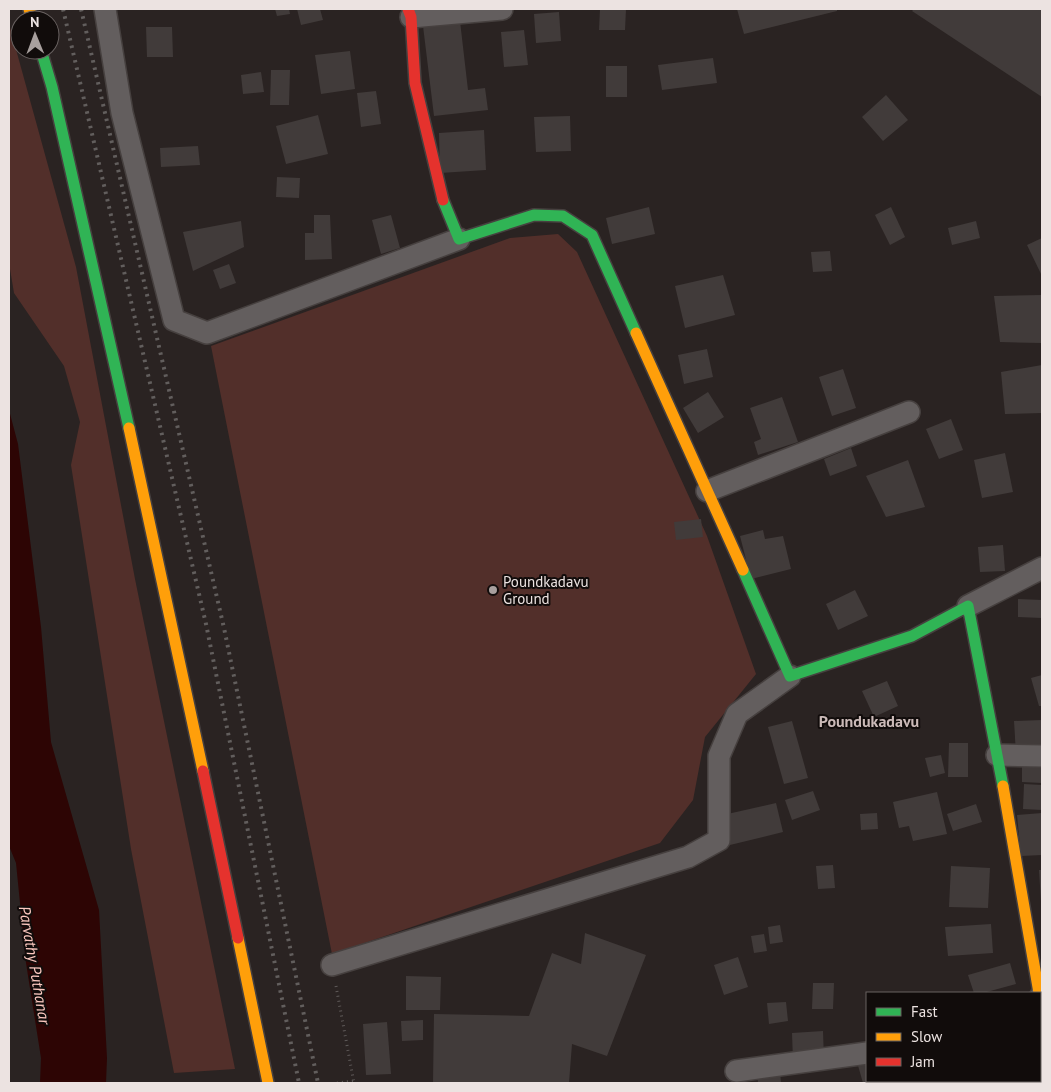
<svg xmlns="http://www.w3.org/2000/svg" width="1051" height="1092" font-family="'PT Sans',sans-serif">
<rect width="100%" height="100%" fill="#2a2322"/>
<!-- green -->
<g fill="#522f2a">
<polygon points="9,24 76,267 135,579 235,1069 174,1073 131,849 71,465 80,422 64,366 14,293 9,263"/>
<polygon points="558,234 577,252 707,536 756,674 705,737 693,800 660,843 332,954 211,346 510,238"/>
</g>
<!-- water -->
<polygon fill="#2d0504" points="9,410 18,444 41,627 51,742 99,910 107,1058 106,1083 40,1083 41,1058 26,963 16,863 9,846"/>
<!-- building -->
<g fill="#413b3a">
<polygon points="275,9 289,9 290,14 277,16"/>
<polygon points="297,9 320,9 323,20 301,25"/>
<polygon points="600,9 626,9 625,30 599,30"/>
<polygon points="737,9 837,9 837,11 744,34"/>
<polygon points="914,9 1042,9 1042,97 912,11"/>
<polygon points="559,12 561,41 536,43 534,14"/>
<polygon points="460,21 468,90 485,88 488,110 434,116 423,26"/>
<polygon points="146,27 172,27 173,57 147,57"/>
<polygon points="524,30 528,65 504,67 501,32"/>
<polygon points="350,51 355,89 321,94 315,55"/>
<polygon points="713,58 717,83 662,90 658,65"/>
<rect x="606" y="66" width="21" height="31"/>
<polygon points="271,70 290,70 289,105 270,105"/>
<polygon points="261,72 264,92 243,94 241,75"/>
<polygon points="376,91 381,124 361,127 357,93"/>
<polygon points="886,95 908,120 883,141 862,117"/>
<polygon points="318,115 328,154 286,164 276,126"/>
<polygon points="570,116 571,151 536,152 534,117"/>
<polygon points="484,130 486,170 440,173 439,133"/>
<polygon points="198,146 200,165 161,167 160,148"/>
<polygon points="277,177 300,178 299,198 276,197"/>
<polygon points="649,207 655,234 612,244 606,218"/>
<polygon points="891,207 905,237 890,245 875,215"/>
<polygon points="314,215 330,215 332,259 305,260 305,233 314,233"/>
<polygon points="391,215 400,248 381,254 372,220"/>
<polygon points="241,221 244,247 193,271 183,232"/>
<polygon points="976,221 980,238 952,245 948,228"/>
<polygon points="1042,238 1042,276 1027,245"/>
<polygon points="830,251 832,271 813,272 811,252"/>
<polygon points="229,264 236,283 220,289 213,270"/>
<polygon points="723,275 735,315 685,328 675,286"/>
<polygon points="1042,295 1042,343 1000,342 994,296"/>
<polygon points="707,349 713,377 684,384 678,355"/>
<polygon points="1042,365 1042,413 1005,414 1001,372"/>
<polygon points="843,369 856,408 832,416 819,377"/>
<polygon points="708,392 724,417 698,433 683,408"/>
<polygon points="782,397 798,442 758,455 754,442 761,439 750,408"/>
<polygon points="951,419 963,450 939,459 926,429"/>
<polygon points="851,448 857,466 830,476 824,459"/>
<polygon points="1005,453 1013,492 982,498 974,460"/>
<polygon points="908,460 925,507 886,517 866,476"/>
<polygon points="701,519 703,537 676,540 674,522"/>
<polygon points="763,530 765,539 783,536 791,569 751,579 740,536"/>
<polygon points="1003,545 1005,571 980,572 978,547"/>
<polygon points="855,590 868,616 838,630 826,604"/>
<polygon points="1018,599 1042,600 1042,618 1018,617"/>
<polygon points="1042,675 1042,706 1039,706 1031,678"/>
<polygon points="887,681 898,706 874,717 862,691"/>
<polygon points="1042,720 1042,752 1016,754 1014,721"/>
<polygon points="792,721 808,778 784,784 768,727"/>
<polygon points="949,743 968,743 968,777 948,777"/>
<polygon points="941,755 945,773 930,777 925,758"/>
<polygon points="1022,762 1042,762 1042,783 1022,782"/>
<polygon points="1024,784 1042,785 1042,810 1023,809"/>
<polygon points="813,791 820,810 792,820 785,800"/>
<polygon points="937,792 947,834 913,841 909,826 899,828 893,802"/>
<polygon points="776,803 783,832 730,845 723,815"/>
<polygon points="976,804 982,822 953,831 947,814"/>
<polygon points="877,813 878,829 861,830 860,814"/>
<polygon points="1042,813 1042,855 1021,856 1017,815"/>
<polygon points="833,865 835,888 818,889 816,866"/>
<polygon points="951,866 990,868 988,908 949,907"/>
<polygon points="1039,870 1042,870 1042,902 1041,902"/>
<polygon points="991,924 993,953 948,956 945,927"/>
<polygon points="780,925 783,942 770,944 768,927"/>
<polygon points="585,933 646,955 607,1056 572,1044 569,1083 433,1083 434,1014 529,1016 552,953 581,964"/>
<polygon points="764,934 767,951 754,953 751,936"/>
<polygon points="738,957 748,987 724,995 714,965"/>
<polygon points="1010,963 1016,984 983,993 974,993 968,975"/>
<polygon points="406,976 441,977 440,1010 406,1010"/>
<polygon points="813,983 834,983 833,1009 812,1009"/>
<polygon points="786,1002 788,1021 769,1024 767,1003"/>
<polygon points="423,1020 423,1040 402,1041 401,1021"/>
<polygon points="387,1022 391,1074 366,1075 363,1024"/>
<polygon points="823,1031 824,1060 793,1061 792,1033"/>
<polygon points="867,1059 867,1081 886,1081 887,1083 863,1083 857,1062"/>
<polygon points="780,1070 781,1083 758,1083 757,1071"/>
<rect x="915" y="1081" width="20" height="2"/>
</g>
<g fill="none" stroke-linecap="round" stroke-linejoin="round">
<!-- street casing -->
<g stroke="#46403f" stroke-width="24">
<g id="street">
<polyline points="105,9 122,113 174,320 207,333 459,239"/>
<polyline points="411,17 502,9"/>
<polyline points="707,491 909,412"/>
<polyline points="968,606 1042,568"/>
<polyline points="997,755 1042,756"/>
<polyline points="332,965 688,857 719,840 719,756 737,714 790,676"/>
<polyline points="1040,997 1042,1015"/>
<polyline points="1040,1051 1042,1051"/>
<polyline points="736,1071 867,1053"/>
</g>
</g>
<!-- fast casing -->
<g stroke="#46403f" stroke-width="14">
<g id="fast">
<polyline points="41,50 52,87 129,428"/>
<polyline points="443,200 459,239 534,215 563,216 592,235 636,333"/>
<polyline points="743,570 790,676 912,636 968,606 1003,786"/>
</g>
</g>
<!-- slow casing -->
<g stroke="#46403f" stroke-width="14">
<g id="slow">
<polyline points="29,9 33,20"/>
<polyline points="636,333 743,570"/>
<polyline points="129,428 203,771"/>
<polyline points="1003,786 1039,993"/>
<polyline points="238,938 268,1083"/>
</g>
</g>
<!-- jam casing -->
<g stroke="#46403f" stroke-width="14">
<g id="jam">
<polyline points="408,9 411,17 415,83 443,200"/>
<polyline points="203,771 238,938"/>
</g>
</g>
<!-- path -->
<g stroke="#5f5a59" stroke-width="3" stroke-dasharray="1 4" stroke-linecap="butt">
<polyline points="336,986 354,1083"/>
<polyline points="337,1083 354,1081"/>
</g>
<!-- street -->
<use href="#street" stroke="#635e5e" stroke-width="21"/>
<!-- fast -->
<use href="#fast" stroke="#30b455" stroke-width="11"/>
<!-- slow -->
<use href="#slow" stroke="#ff9f0a" stroke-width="11"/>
<!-- jam -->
<use href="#jam" stroke="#e5322d" stroke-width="11"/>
<!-- rail -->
<g stroke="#625e5d" stroke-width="4" stroke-dasharray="2.5 5" stroke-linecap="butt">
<polyline points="63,9 206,624 299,1083"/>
<polyline points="81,9 224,628 318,1083"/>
</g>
</g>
<!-- markers -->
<circle fill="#a8a09e" stroke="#110c0b" stroke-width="2" cx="493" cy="590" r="5"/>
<g text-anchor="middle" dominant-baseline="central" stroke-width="4" stroke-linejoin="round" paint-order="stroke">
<!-- poi labels -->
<g font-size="15" fill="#ece3e1" stroke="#110c0b" text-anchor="start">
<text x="503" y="581">Poundkadavu<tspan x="503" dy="17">Ground</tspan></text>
</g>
<!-- neighbourhood labels -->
<g font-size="16" font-weight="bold" fill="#cbbab8" stroke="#110c0b">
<text x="869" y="721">Poundukadavu</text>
</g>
<!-- water labels -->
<g font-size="16" font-style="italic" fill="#fdc9c0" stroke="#110c0b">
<text transform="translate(35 965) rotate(80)">Parvathy Puthanar</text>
</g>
</g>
<!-- border -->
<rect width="1051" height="1092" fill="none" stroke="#ece3e1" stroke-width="20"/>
<!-- legend -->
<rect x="866" y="992" width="175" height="90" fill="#110c0b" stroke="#696261"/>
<rect x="876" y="1008" width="25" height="8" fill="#30b455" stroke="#696261"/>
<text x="911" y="1017" font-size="15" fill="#ece3e1">Fast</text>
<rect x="876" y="1033" width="25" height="8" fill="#ff9f0a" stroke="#696261"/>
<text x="911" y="1042" font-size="15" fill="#ece3e1">Slow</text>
<rect x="876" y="1058" width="25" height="8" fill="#e5322d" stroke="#696261"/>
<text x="911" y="1067" font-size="15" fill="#ece3e1">Jam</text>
<!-- north arrow -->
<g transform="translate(35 35) rotate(359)"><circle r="24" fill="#110c0b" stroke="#696261"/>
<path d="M0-4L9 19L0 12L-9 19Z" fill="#a8a09e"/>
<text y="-8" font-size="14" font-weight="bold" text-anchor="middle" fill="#ece3e1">N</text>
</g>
</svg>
